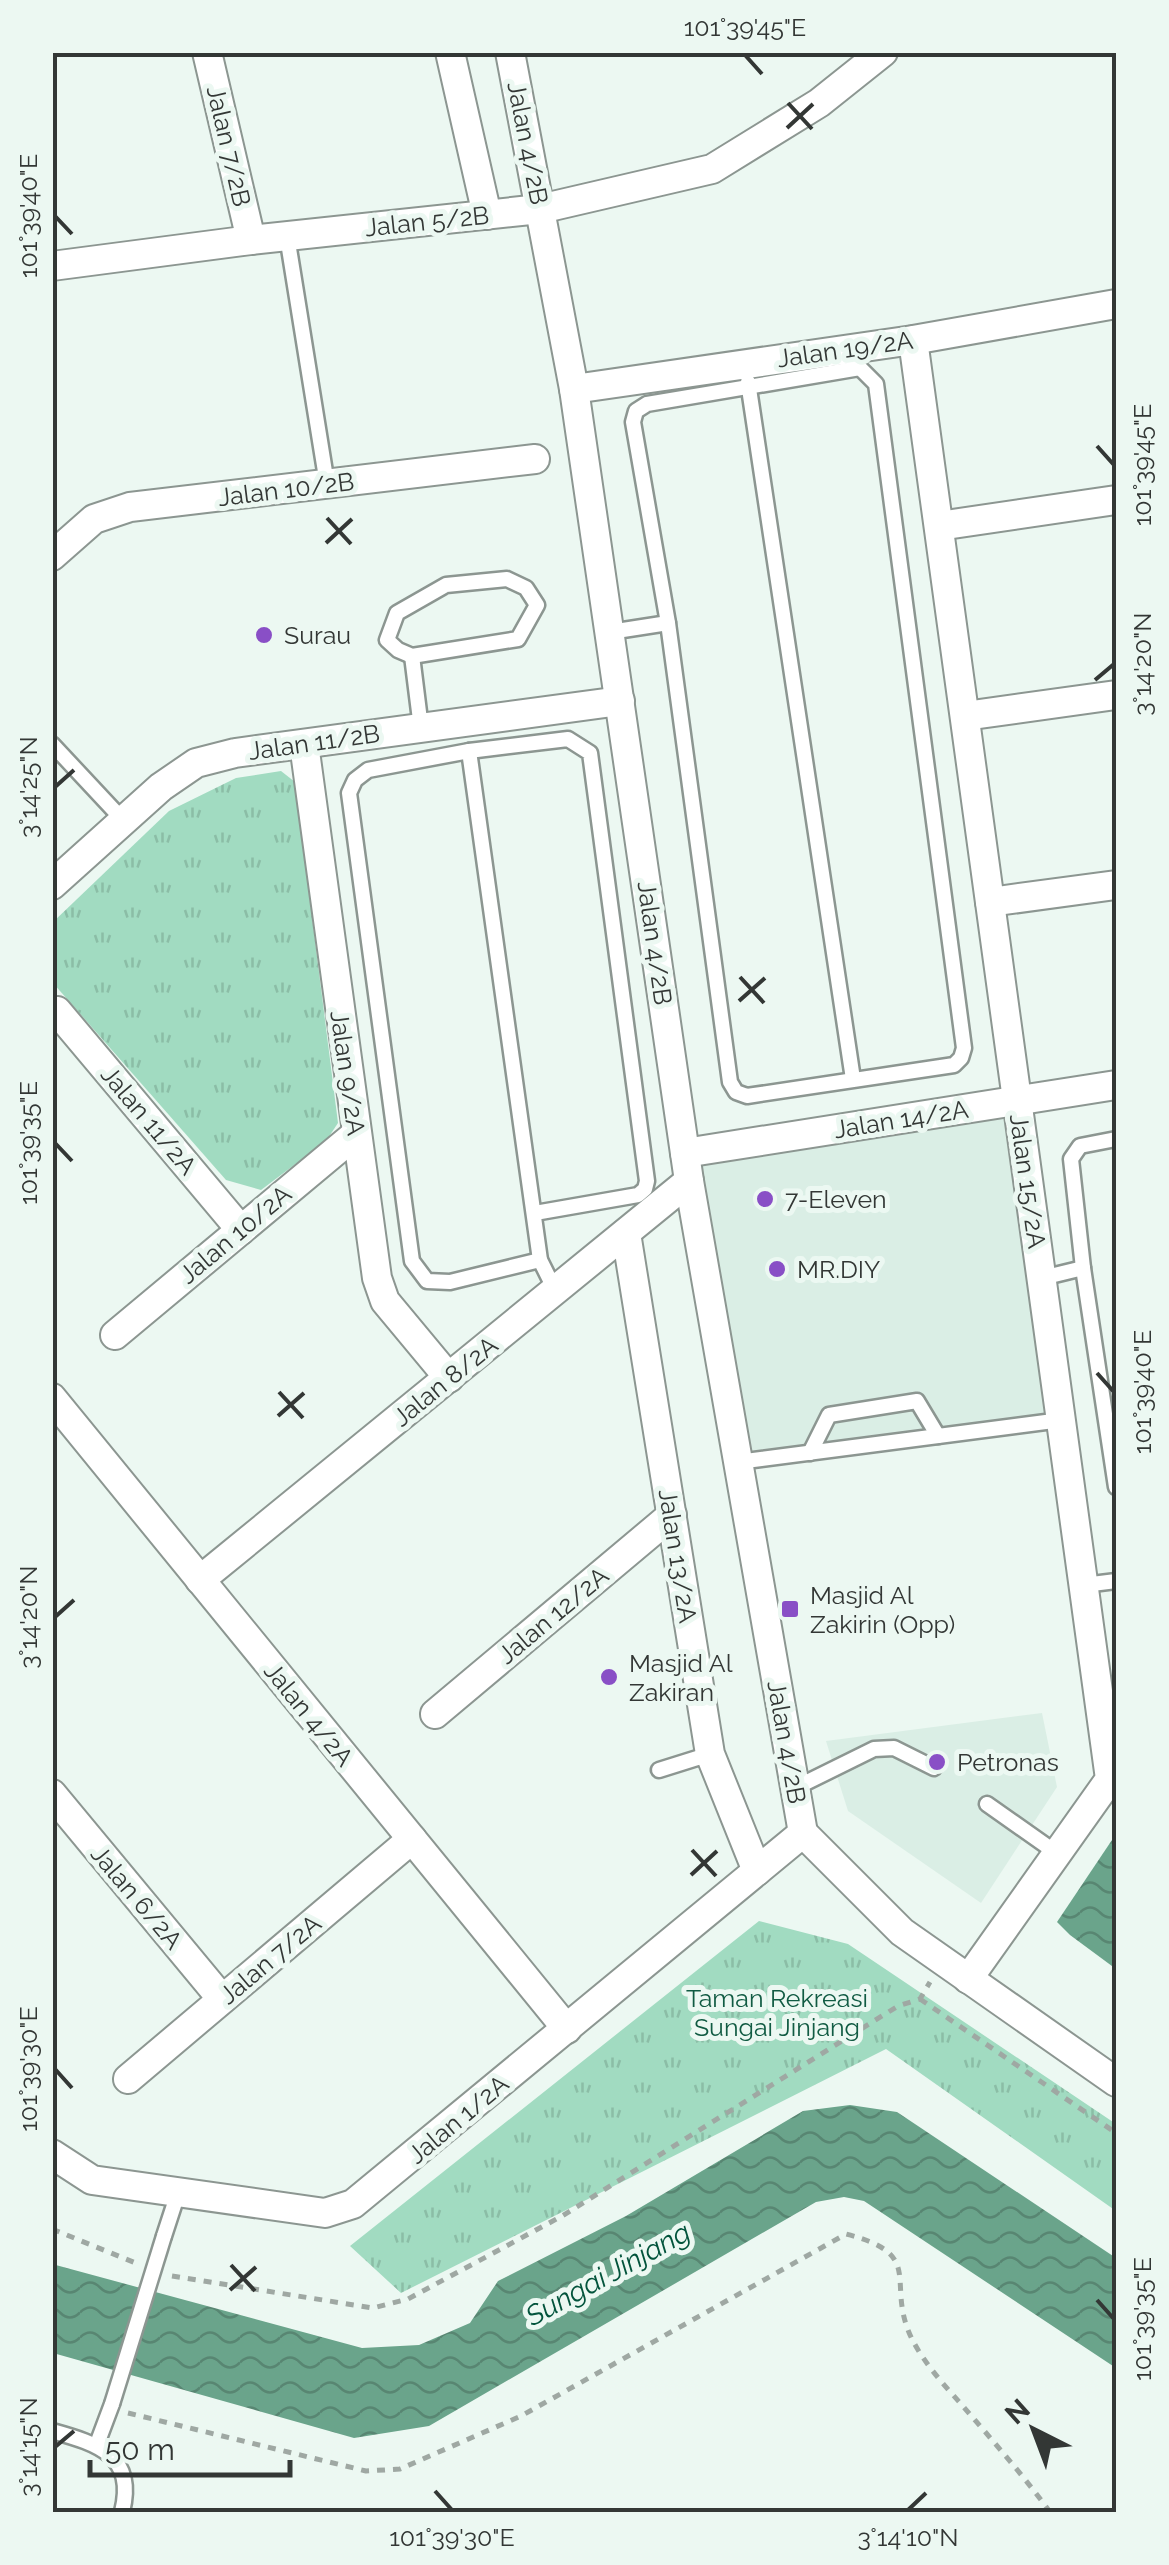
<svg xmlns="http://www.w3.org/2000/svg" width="1169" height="2565" font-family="Raleway,sans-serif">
<defs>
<pattern id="park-tufts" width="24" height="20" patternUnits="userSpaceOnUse" patternTransform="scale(2.5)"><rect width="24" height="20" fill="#a1dbc1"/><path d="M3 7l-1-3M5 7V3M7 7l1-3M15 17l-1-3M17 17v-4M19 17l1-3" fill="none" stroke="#8bbda6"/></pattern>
<pattern id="water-waves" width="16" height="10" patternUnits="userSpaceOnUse" patternTransform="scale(2.5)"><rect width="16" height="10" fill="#6aa48b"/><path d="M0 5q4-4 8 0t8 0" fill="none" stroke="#588672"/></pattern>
</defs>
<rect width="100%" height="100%" fill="#ecf8f2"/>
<!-- built -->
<g fill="#daeee5">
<polygon points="1009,1113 1052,1413 748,1453 695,1161"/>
<polygon points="1042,1713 1057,1787 981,1903 848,1811 826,1741"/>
</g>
<!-- park -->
<g fill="url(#park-tufts)">
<polygon points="281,771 295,782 338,1123 326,1141 261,1190 226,1180 53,983 52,923 169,811 236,778"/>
<polygon points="759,1921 848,1944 1116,2124 1116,2211 886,2049 401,2293 350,2246"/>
</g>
<!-- water -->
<g fill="url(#water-waves)">
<polygon points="1116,1834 1116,1969 1070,1935 1057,1922"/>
<polygon points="850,2105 897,2112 1116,2258 1116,2368 864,2201 844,2197 816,2202 429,2426 354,2438 53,2353 52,2264 362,2348 419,2345 470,2323 498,2281 626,2216 803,2111"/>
</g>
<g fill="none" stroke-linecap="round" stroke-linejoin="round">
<!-- service casing -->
<g stroke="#8c9691" stroke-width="19">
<g id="service">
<polyline points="287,236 327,484"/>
<polygon points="860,368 876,384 964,1048 961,1058 954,1065 747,1096 736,1092 730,1082 668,623 633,422 636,411 647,404"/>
<polyline points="748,382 853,1079"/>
<polygon points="507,579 526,588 537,605 518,639 412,656 398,650 387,640 397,613 446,585"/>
<polyline points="610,632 668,623"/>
<polyline points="412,656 421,728"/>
<polyline points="52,744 123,820"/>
<polyline points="469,751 540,1260 555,1290"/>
<polyline points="1116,1139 1080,1146 1071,1159 1083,1268 1116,1487"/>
<polyline points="535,1213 638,1195 645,1189 647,1181 590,753 568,739 469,751 368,770 355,780 349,793 412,1261 427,1281 450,1282 540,1260"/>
<polyline points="1042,1278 1083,1268"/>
<polyline points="810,1453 829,1415 917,1401 938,1436"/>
<polyline points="738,1462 1061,1420"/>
<polyline points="1084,1585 1116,1581"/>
<polyline points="659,1770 710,1754"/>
<polyline points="795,1788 874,1749 894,1748 934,1768"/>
<polyline points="987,1804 1058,1854"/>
<polyline points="164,2236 178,2193"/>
<path d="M52,2431C99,2444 136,2456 122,2512"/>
<polyline points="97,2444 112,2404"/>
</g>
</g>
<!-- minor casing -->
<g stroke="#8c9691" stroke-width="32">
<g id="minor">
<polyline points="207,52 251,240"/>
<polyline points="450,52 487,215"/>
<polyline points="510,52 574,389 689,1181 803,1833"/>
<polyline points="52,266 251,240 540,209 712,169 819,103 883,52"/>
<polyline points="913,340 1110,1779 968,1979"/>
<polyline points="574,389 913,340 1116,304"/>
<polyline points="939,526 1116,500"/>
<polyline points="52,556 94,519 130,507 535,459"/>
<polyline points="965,716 1116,695"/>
<polyline points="304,744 377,1278 385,1301 449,1378"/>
<polyline points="52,885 161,787 196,763 235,753 620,701"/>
<polyline points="990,902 1116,885"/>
<polyline points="57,1011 241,1230"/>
<polyline points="685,1153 1116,1085"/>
<polyline points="626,1233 710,1754 757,1871"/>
<polyline points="115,1335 356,1134"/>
<polyline points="52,1398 567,2029"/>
<polyline points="200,1580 689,1181"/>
<polyline points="435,1714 672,1515"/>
<polyline points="52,1794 222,1999"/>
<polyline points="803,1833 902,1932 1116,2082"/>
<polyline points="128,2079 412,1839"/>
<polyline points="52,2154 92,2180 325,2213 353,2204 803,1833"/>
</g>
</g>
<!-- path -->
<g stroke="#9fa8a3" stroke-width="5" stroke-dasharray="8 8" stroke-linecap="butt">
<polyline points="920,1999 1116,2133"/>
<polyline points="52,2229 138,2264"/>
<polyline points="172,2276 373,2308 408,2299 562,2216 898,2006 920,1999 930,1982"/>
<path d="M128,2413L366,2471L400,2469L521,2416L846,2234C927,2255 885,2281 911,2337C923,2362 944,2385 962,2405C992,2440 1023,2475 1050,2512"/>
</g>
<!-- service -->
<use href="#service" stroke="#fff" stroke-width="14"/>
<!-- minor -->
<use href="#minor" stroke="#fff" stroke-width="28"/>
<!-- service-bridge casing -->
<g stroke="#8c9691" stroke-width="19" stroke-linecap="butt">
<polyline id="service-bridge" points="112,2404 164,2236"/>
</g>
<!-- service-bridge -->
<use href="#service-bridge" stroke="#fff" stroke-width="14"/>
</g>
<!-- ticks -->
<path fill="none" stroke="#333735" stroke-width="4" d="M745,55L762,74M788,103L812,129M787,128L813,104M55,216L72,234M1097,446L1114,465M327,518L351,544M326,543L352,519M1095,680L1114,664M55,787L74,770M740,977L764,1003M739,1001L765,978M55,1143L72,1161M1097,1373L1114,1392M279,1392L303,1418M278,1416L304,1393M55,1617L74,1600M692,1850L716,1876M691,1875L717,1851M55,2069L72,2088M231,2265L255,2291M230,2290L256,2267M1097,2300L1114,2319M55,2447L74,2431M435,2491L452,2510M908,2510L926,2493"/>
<!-- markers -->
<g fill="#894fc6" stroke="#ecf8f2" stroke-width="4">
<circle cx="264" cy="635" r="10"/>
<circle cx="765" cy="1199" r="10"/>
<circle cx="777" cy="1269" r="10"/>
<rect x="780" y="1599" width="20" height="20" rx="5"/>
<circle cx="609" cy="1677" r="10"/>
<circle cx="937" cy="1762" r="10"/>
</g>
<g text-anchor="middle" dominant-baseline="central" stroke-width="10" stroke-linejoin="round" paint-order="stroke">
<!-- street labels -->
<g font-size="25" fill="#333735" stroke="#ecf8f2">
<text transform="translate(528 143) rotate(79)">Jalan 4/2B</text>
<text transform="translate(229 146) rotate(77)">Jalan 7/2B</text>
<text transform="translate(427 221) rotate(-6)">Jalan 5/2B</text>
<text transform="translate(845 349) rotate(-8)">Jalan 19/2A</text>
<text transform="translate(286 489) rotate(-7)">Jalan 10/2B</text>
<text transform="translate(314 742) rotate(-8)">Jalan 11/2B</text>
<text transform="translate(655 943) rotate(82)">Jalan 4/2B</text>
<text transform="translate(348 1073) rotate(82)">Jalan 9/2A</text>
<text transform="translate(901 1119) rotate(-9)">Jalan 14/2A</text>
<text transform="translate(149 1120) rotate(50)">Jalan 11/2A</text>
<text transform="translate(1028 1181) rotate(82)">Jalan 15/2A</text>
<text transform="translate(235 1234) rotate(-40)">Jalan 10/2A</text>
<text transform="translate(445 1381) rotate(-39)">Jalan 8/2A</text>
<text transform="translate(678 1556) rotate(81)">Jalan 13/2A</text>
<text transform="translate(553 1615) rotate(-40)">Jalan 12/2A</text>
<text transform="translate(309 1714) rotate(51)">Jalan 4/2A</text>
<text transform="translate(787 1742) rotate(80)">Jalan 4/2B</text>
<text transform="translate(137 1897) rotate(50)">Jalan 6/2A</text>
<text transform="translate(270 1959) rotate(-40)">Jalan 7/2A</text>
<text transform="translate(458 2119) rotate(-40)">Jalan 1/2A</text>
</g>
<!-- poi labels -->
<g font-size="25" fill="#333735" stroke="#ecf8f2" text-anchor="start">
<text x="284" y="635">Surau</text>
<text x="785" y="1199">7-Eleven</text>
<text x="797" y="1269">MR.DIY</text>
<text x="810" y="1595">Masjid Al<tspan x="810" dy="29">Zakirin (Opp)</tspan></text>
<text x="629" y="1663">Masjid Al<tspan x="629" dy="29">Zakiran</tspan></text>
<text x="957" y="1762">Petronas</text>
</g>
<!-- park labels -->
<g font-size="25" fill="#115b43" stroke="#ecf8f2">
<text x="777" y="1998">Taman Rekreasi<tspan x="777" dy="29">Sungai Jinjang</tspan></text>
</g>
<!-- water labels -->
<g font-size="28" font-style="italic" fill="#03543c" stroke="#ecf8f2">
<text transform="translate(608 2274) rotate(-29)">Sungai Jinjang</text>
</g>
</g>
<!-- border -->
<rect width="1169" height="2565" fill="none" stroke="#ecf8f2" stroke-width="110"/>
<!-- north arrow -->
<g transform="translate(1034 2430) rotate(318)" stroke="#ecf8f2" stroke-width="8" paint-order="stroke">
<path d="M0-8L18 38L0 25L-18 38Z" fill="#333735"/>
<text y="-15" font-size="28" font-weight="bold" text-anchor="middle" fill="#333735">N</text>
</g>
<!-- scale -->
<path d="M90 2460v15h200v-15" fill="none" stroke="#333735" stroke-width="5"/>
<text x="105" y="2460" font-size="30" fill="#333735" stroke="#ecf8f2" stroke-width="8" paint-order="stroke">50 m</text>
<rect x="55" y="55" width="1059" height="2455" fill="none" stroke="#333735" stroke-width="4"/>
<g font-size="25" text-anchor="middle" fill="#333735">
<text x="745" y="36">101°39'45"E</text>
<text transform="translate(28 216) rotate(-90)" y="9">101°39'40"E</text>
<text transform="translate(1142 465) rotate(-90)" y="9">101°39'45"E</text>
<text transform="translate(1142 664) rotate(-90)" y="9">3°14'20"N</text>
<text transform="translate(28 787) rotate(-90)" y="9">3°14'25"N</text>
<text transform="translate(28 1143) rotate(-90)" y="9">101°39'35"E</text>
<text transform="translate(1142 1392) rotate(-90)" y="9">101°39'40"E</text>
<text transform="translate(28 1617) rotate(-90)" y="9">3°14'20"N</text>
<text transform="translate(28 2069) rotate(-90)" y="9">101°39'30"E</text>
<text transform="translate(1142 2319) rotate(-90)" y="9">101°39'35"E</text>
<text transform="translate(28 2447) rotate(-90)" y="9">3°14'15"N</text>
<text x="452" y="2546">101°39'30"E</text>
<text x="908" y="2546">3°14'10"N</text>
</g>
</svg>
